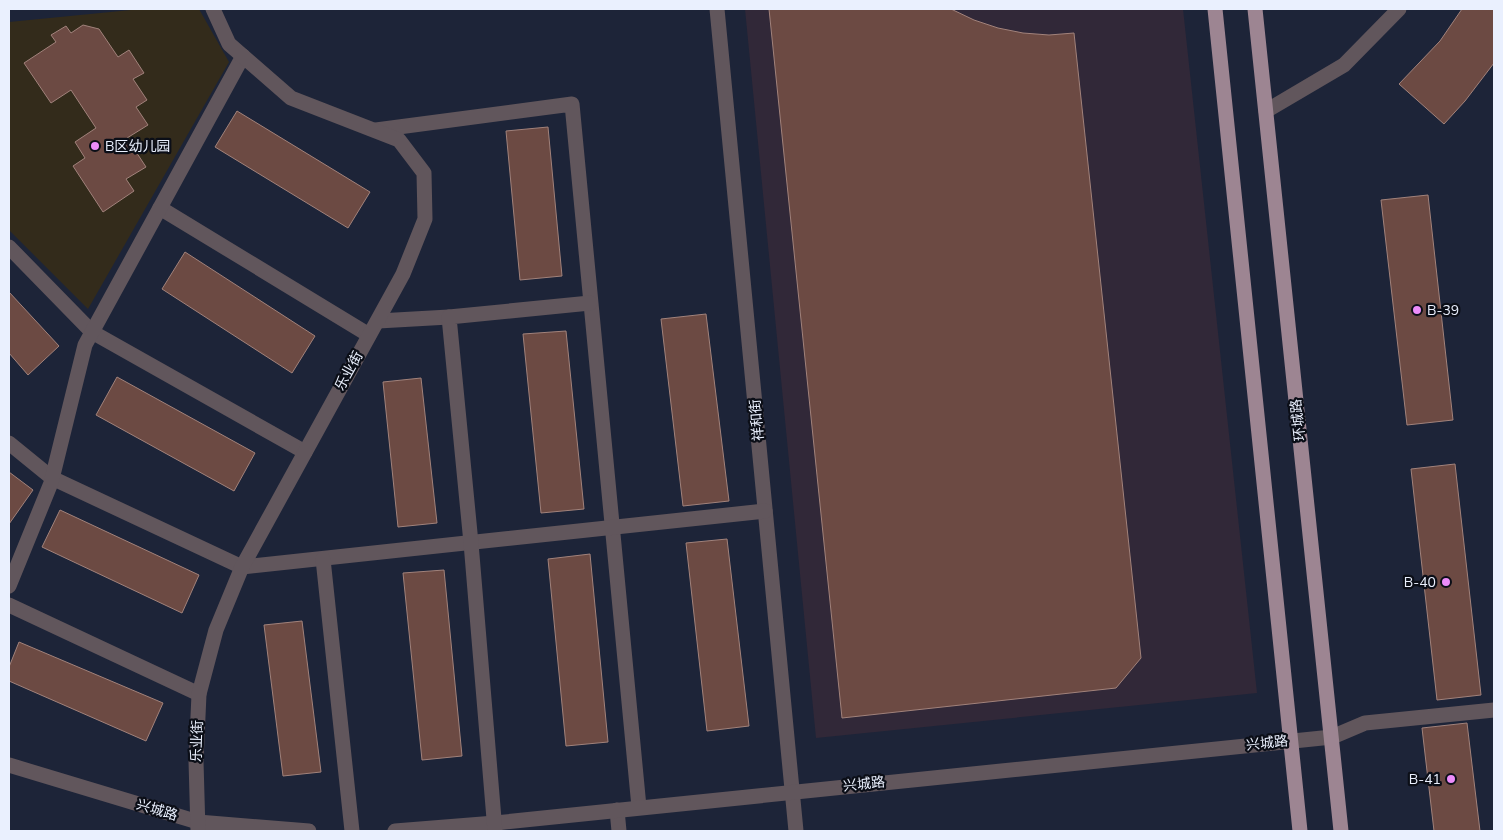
<svg xmlns="http://www.w3.org/2000/svg" width="1503" height="840" font-family="'Nunito Sans','Noto Sans SC',sans-serif">
<rect width="100%" height="100%" fill="#1d2438"/>
<!-- commercial -->
<polygon fill="#312838" points="745,9 1183,9 1257,693 816,738"/>
<!-- education -->
<polygon fill="#332b1b" points="141,9 199,9 229,62 88,309 9,230 9,22"/>
<!-- building -->
<g fill="#6c4a43" stroke="#a1827b">
<polygon points="769,9 951,9 974,20 998,28 1023,33 1049,35 1074,33 1141,658 1116,688 842,718"/>
<polygon points="1462,9 1494,9 1494,63 1465,101 1444,124 1399,84 1440,41"/>
<polygon points="83,25 99,29 118,57 129,50 144,73 133,79 147,100 136,107 148,125 127,138 146,167 126,179 134,191 103,212 73,166 85,158 75,142 96,128 71,90 51,103 24,63 56,42 51,35 66,26 71,33"/>
<polygon points="237,111 370,192 348,228 215,147"/>
<polygon points="548,127 562,276 520,280 506,131"/>
<polygon points="1428,195 1453,420 1407,425 1381,200"/>
<polygon points="185,252 315,336 292,373 162,289"/>
<polygon points="9,292 59,346 28,375 9,353"/>
<polygon points="706,314 729,501 683,506 661,319"/>
<polygon points="566,331 584,509 541,513 523,334"/>
<polygon points="117,377 255,453 234,491 96,415"/>
<polygon points="421,378 437,523 398,527 383,382"/>
<polygon points="1455,464 1481,695 1437,700 1411,469"/>
<polygon points="9,472 33,490 9,524"/>
<polygon points="60,510 199,575 182,613 42,547"/>
<polygon points="727,539 749,726 707,731 686,543"/>
<polygon points="590,554 608,742 566,746 548,559"/>
<polygon points="444,570 462,756 422,760 403,573"/>
<polygon points="302,621 321,772 283,776 264,625"/>
<polygon points="19,642 163,703 146,741 9,681 9,667"/>
<polygon points="1467,723 1480,831 1434,831 1422,728"/>
</g>
<g fill="none" stroke-linecap="round" stroke-linejoin="round">
<!-- minor -->
<g stroke="#61565c" stroke-width="15">
<polyline points="717,9 796,831"/>
<polyline points="1266,111 1344,65 1399,9"/>
<polyline points="376,130 572,104 639,807"/>
<polyline points="160,208 369,335"/>
<polyline points="9,247 92,332 305,452"/>
<polyline points="378,321 449,317"/>
<polyline points="9,443 52,478 242,567 765,511"/>
<polyline points="323,559 352,831"/>
<polyline points="9,586 51,483 85,345 243,56"/>
<polyline points="9,605 199,694"/>
<polyline points="9,765 198,822 309,831"/>
<polyline points="617,810 619,831"/>
<polyline points="198,831 196,761 199,694 216,630 242,567 403,274 425,219 424,173 399,140 291,98 229,44 213,9"/>
<polyline points="395,831 495,823 1332,737 1365,723 1494,710"/>
<polyline points="495,831 471,543 449,317 590,303"/>
</g>
<!-- major -->
<g stroke="#9d8592" stroke-width="15">
<polyline points="1215,9 1300,831"/>
<polyline points="1255,9 1341,831"/>
</g>
</g>
<!-- markers -->
<g fill="#ec8cfa" stroke="#0b0e17" stroke-width="2">
<circle cx="95" cy="146" r="5"/>
<circle cx="1417" cy="310" r="5"/>
<circle cx="1446" cy="582" r="5"/>
<circle cx="1451" cy="779" r="5"/>
</g>
<g text-anchor="middle" dominant-baseline="central" stroke-width="4.5" stroke-linejoin="round" paint-order="stroke">
<!-- poi labels -->
<g font-size="14" fill="#eaf0fe" stroke="#0b0e17" text-anchor="start">
<text x="105" y="146">B区幼儿园</text>
<text x="1427" y="310">B-39</text>
<text x="1436" y="582" text-anchor="end">B-40</text>
<text x="1441" y="779" text-anchor="end">B-41</text>
</g>
<!-- street labels -->
<g font-size="14" fill="#eaf0fe" stroke="#0b0e17">
<text transform="translate(349 371) rotate(-61)">乐业街</text>
<text transform="translate(757 420) rotate(-95)">祥和街</text>
<text transform="translate(1298 420) rotate(-96)">环城路</text>
<text transform="translate(197 741) rotate(-88)">乐业街</text>
<text transform="translate(1267 743) rotate(-6)">兴城路</text>
<text transform="translate(864 784) rotate(-6)">兴城路</text>
<text transform="translate(157 810) rotate(17)">兴城路</text>
</g>
</g>
<!-- border -->
<rect width="1503" height="840" fill="none" stroke="#eaf0fe" stroke-width="20"/>
</svg>
